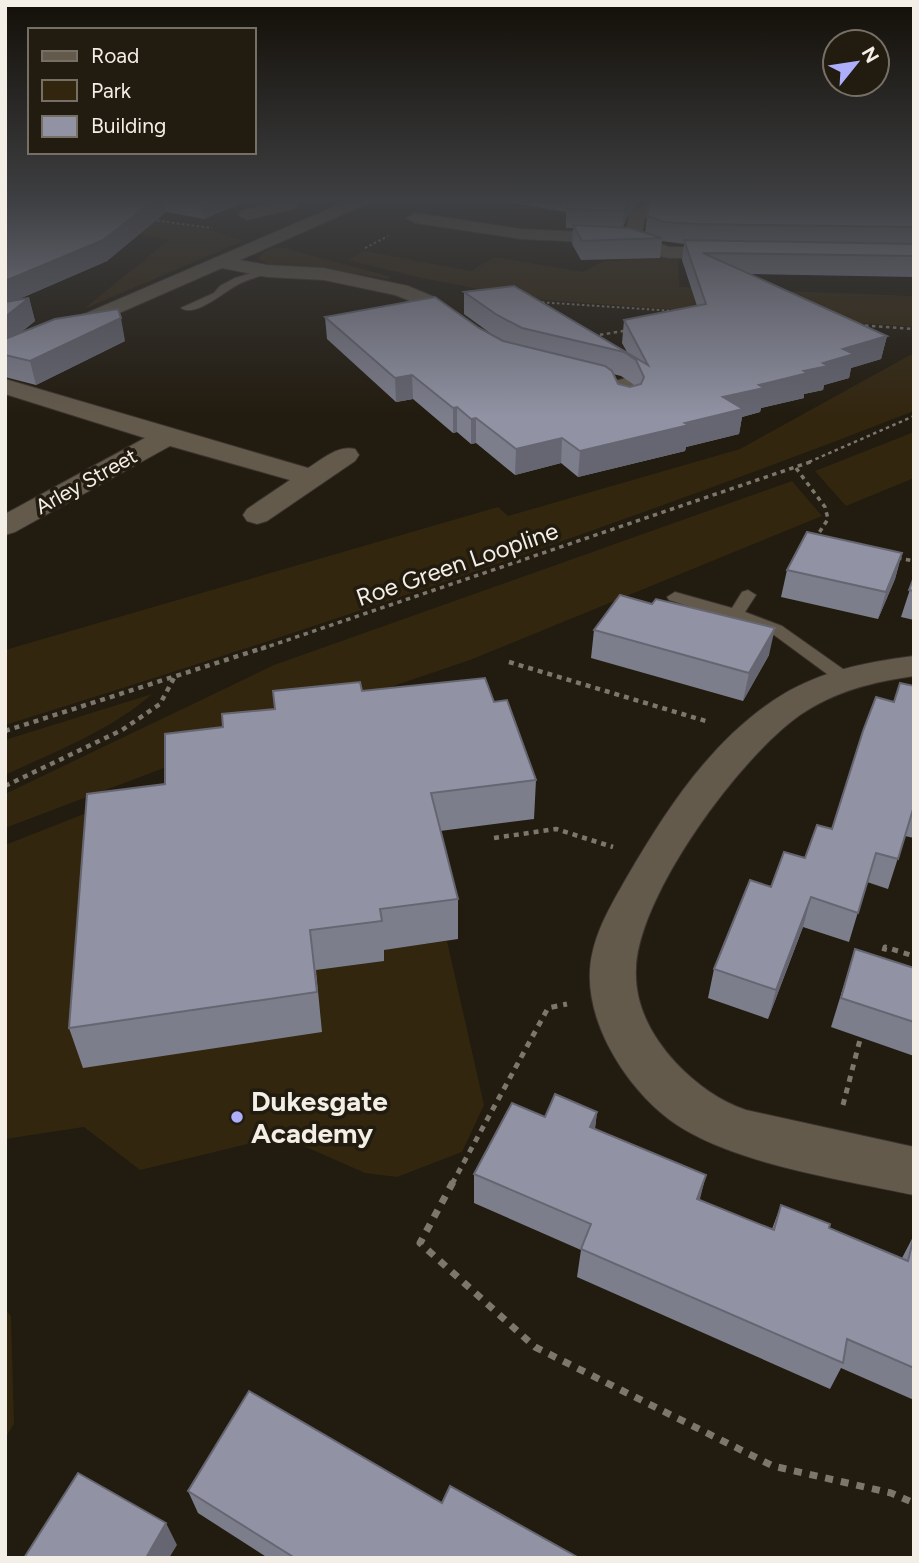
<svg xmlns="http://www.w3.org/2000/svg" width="919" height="1563" font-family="Figtree,sans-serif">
<rect width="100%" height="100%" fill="#221b0f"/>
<!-- green -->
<g fill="#33260f">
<path d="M16,208C92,209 172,213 243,241L84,309L169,240Z"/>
<polygon points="274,247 284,248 391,277 387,279 317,267 269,264 258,259 264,252"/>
<polygon points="364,251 471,271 494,257 583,272 604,261 618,261 642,252 678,258 679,287 914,296 914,327 533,299 417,277 348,260"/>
<path d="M914,353V411C615,527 311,630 5,725V650L498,507L508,516L740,449Z"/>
<polygon points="914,432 914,478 846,506 815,471"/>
<polygon points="792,481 822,516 470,660 267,729 5,828 5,794 274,665"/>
<path d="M152,694C110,731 56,751 5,775V740Z"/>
<polygon points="173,779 322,1032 316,970 384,961 382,950 447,941 484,1105 462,1152 397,1177 365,1173 281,1136 140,1170 84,1127 5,1139 5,845"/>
<polygon points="5,1309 11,1316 14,1424 5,1438"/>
</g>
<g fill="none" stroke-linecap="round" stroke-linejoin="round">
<!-- lane casing -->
<g stroke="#3a342e" stroke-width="2">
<g id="lane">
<path d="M267,268L270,269V273C260,276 249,279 239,284C226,290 196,318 181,308L214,293L220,286L235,278Z"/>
<polygon points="748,590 756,595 745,612 782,626 850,674 853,678 850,682 838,682 770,632 669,600 667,597 675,592 732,608 742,592"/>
</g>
</g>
<!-- street casing -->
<g stroke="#3a342e" stroke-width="2">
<g id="street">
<polygon points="291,199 297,200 299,204 297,208 247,220 238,215 241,211"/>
<polygon points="352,199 373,199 371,202 240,260 267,265 324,268 408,286 432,296 473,324 476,329 473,334 457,334 418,304 395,295 324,280 267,277 222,268 5,363 5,348"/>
<polygon points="653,199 671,199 644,219 642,237 669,247 734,247 743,253 734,259 669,258 649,254 628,244 521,239 415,223 406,218 415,213 521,229 625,234 630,213"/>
<polygon points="639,375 647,377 651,382 647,387 618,394 610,392 606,387 610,382"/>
<path d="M5,379L308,468C323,459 337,445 355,449L359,455L355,461L267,521L257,524L247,521L243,515L247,509L290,480L170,446L15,532L5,535V514L145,438L5,394Z"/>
<path d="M914,656V676C873,682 835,691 800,715C740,757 639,894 636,968C634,1005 652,1037 676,1063C695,1083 719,1101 746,1110L914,1147V1195C840,1179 716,1162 660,1112C622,1079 587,1022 590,970C592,936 611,905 627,877C666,810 709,744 774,700C816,672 865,662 914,656Z"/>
</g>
</g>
<!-- path-far5 -->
<g stroke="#7c766c" stroke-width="2" stroke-dasharray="2.5 2.5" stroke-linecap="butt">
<polyline points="152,220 212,228"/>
<polyline points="365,248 388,236"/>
<polyline points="537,302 675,311"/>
</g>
<!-- path-far4 -->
<g stroke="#7c766c" stroke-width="2.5" stroke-dasharray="3.5 3.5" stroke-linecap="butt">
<polyline points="858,325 914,329"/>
<polyline points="593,336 629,330"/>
<polyline points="809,462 914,416"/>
</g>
<!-- path-far3 -->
<g stroke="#7c766c" stroke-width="3.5" stroke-dasharray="4.5 4.5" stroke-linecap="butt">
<polyline points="796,468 825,507 828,519 815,539"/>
<polyline points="897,558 914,561"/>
<polyline points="261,649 813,461"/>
</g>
<!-- path-far2 -->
<g stroke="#7c766c" stroke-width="4.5" stroke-dasharray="5 5" stroke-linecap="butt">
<polyline points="509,662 709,722"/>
<polyline points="5,731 266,647"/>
<polyline points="5,786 122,730 160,704 174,678"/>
<polyline points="494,838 556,829 613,847"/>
</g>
<!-- path-far1 -->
<g stroke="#7c766c" stroke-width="5" stroke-dasharray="6 6" stroke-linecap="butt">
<polyline points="881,963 885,947 914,956"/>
<polyline points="843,1105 862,1032"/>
<polyline points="452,1184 548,1008 567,1004"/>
</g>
<!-- path -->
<polyline stroke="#7c766c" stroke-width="7" stroke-dasharray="8 8" stroke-linecap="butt" points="453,1182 420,1243 535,1347 773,1466 891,1493 914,1503"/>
<!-- lane -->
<use href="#lane" fill="#635a4c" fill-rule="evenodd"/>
<!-- street -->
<use href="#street" fill="#635a4c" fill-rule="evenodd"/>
</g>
<!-- wall -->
<g fill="#7d7e8c" fill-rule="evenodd">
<polygon points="5,199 250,199 204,219 166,212 107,261 17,300 29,298 35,321 19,334 125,341 36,385 5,377"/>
<path d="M494,199H648L640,203L628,215L623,227L645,233L647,216L653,199H914V277L751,274L887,336L881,359L851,368L849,378L824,385L823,390L804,394V398L761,408L760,412L742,417L739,434L686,447L685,451L578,477L561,463L515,475L476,443L471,444L457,432L453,433L413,399L396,402L327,339L325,317L479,328L494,336L464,314V292L627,352L622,343L624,320L697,306L682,260L684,244L662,241L660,258L581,260L572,244L573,228H566V212L494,200ZM613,374L621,376L633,384L634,386L630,387L618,384Z"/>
<polygon points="902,553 895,579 878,619 781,597 787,570"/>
<polygon points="914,577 914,620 901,617"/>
<polygon points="594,630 769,655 743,701 591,658"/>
<polygon points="914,686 914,838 905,836 888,889 867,882 849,942 803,927 768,1019 708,998 714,969 771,887 805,858 832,829"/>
<polygon points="362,691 536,780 534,819 440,831 458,899 458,939 384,950 384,961 316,970 322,1032 83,1068 69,1028 165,784 223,727 275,709"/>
<polygon points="855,949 914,968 914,1056 831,1027"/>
<polygon points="597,1112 595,1129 706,1175 699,1200 772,1229 781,1205 829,1228 902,1258 914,1235 914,1400 841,1368 830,1389 577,1277 581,1250 474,1203 474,1174 545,1117"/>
<polygon points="188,1491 442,1503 579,1558 268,1558 198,1513"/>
</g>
<!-- shaded-wall -->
<g fill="#666672">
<polygon points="156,199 164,199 166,212 107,261 5,305 5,281"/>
<polygon points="201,199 250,199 204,219"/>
<polygon points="629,199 648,199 640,203 628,215 622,230 624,211"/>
<polygon points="29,298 35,321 5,345 5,317"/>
<polygon points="121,318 125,341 36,385 30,361"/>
<polygon points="887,336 881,359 851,368 849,378 824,385 823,390 804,394 804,398 761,408 760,412 742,417 739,434 686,447 685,451 578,477 580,451 685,423 723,397 823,363 843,349"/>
<polygon points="412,375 413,399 396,402 395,378"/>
<polygon points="457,407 457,432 453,433 453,408"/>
<polygon points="476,418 476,443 471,444 471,419"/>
<polygon points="562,438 561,463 515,475 516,449"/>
<polygon points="902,553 895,579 878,619 886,592"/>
<polygon points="775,628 769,655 743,701 749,673"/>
<polygon points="811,897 803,927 768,1019 776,990"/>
<polygon points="597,1112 593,1141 590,1127"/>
<polygon points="706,1175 699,1203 697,1199"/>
<polygon points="166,1523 177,1545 169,1558 146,1558"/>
</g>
<!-- building -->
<g fill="#9192a3" stroke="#666672" stroke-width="2">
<polygon points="5,199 156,199 103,240 5,281"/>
<polygon points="568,199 629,199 624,211 567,209"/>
<polygon points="653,199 911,199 914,200 914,227 696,224 664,222 647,216 649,201"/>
<polygon points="573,225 630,228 662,238 582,241"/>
<polygon points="684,240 914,244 914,256 703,253 887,336 843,349 854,354 823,363 828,366 804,371 808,373 759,385 764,388 723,397 743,409 685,423 689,425 580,451 562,438 516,449 476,418 471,419 457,407 453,408 412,375 395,378 325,317 435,297 479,328 503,341 605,366 612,371 618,384 630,387 641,384 644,377 636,360 624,352 522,328 497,315 464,292 514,286 648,365 624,320 706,304"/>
<polygon points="29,298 5,317 5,302"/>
<polygon points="118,309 121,318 30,361 5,355 5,339 55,319"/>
<polygon points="807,532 902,553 886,592 787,570"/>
<polygon points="914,577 914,591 909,590"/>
<polygon points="620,595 652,604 656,599 775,628 749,673 594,630"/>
<polygon points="485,678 494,702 507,700 536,780 431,793 458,899 380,909 382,921 310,930 317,992 69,1028 87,794 165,784 165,734 223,727 222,714 275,709 273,691 360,682 362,691"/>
<polygon points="900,683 914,686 914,806 898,859 876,853 858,913 811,897 776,990 714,969 750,880 771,887 784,852 805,858 817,825 832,829 863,731 876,697 894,702"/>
<polygon points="855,949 914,968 914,1022 841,998"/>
<polygon points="555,1094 597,1112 590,1127 706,1175 697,1199 774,1230 781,1205 830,1224 829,1228 908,1261 914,1236 914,1368 847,1339 843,1363 581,1249 591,1224 474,1174 512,1103 545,1117"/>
<polygon points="249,1391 442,1503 450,1486 579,1558 295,1558 188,1491"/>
<polygon points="78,1473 166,1523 146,1558 24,1558"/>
</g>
<!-- sky -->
<linearGradient id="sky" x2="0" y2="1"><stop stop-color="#130f08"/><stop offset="0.48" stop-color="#3e3f42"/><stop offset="1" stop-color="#3e3f42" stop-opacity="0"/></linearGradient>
<rect width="919" height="417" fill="url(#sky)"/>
<!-- markers -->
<circle fill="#adaffb" stroke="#221b0f" stroke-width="2.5" cx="237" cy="1117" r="7"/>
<g text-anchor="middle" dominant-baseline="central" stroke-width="7" stroke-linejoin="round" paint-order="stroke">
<!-- far-street labels -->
<g font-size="21" fill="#f3eee6" stroke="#221b0f">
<text transform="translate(86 481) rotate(-29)">Arley Street</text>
</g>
<!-- street labels -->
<g font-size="24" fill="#f3eee6" stroke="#221b0f">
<text transform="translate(457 564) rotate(-19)">Roe Green Loopline</text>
</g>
<!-- near-poi labels -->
<g font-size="28" font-weight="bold" fill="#f3eee6" stroke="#221b0f" text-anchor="start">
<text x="251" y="1101">Dukesgate<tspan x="251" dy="32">Academy</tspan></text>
</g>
</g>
<!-- border -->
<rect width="919" height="1563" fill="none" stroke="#f3eee6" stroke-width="14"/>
<!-- legend -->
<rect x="28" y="28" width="228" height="126" fill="#221b0f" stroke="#766f65" stroke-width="2"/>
<rect x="42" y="51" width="35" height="10" fill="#635a4c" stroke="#766f65" stroke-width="2"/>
<text x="91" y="63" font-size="21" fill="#f3eee6">Road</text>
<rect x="42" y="80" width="35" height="21" fill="#33260f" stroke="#766f65" stroke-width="2"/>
<text x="91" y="98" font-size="21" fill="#f3eee6">Park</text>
<rect x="42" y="116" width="35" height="21" fill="#9192a3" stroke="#766f65" stroke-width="2"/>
<text x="91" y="133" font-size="21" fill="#f3eee6">Building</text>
<!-- north arrow -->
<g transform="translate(856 63) rotate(60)"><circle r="33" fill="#221b0f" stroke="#766f65" stroke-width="2"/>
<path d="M0-5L12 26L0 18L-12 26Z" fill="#adaffb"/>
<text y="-10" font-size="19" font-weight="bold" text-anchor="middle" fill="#f3eee6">N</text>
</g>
</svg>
